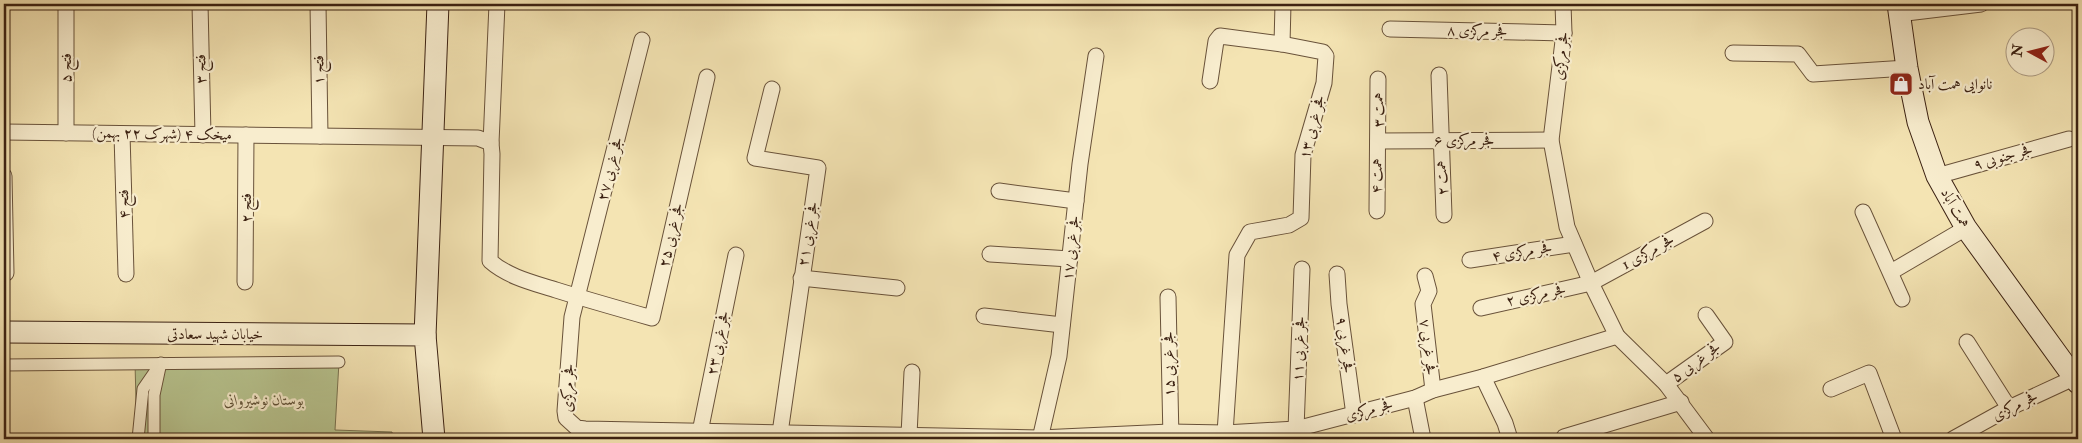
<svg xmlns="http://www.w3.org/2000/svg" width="2082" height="443" font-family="'IM FELL Double Pica',Amiri,serif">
<rect width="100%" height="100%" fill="#f4e4b3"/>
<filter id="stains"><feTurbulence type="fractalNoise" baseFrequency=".004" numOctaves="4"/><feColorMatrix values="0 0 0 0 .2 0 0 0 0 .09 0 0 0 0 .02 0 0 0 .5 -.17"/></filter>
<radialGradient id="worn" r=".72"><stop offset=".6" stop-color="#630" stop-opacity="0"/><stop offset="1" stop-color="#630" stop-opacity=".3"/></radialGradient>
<!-- green -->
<polygon fill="#b8c590" stroke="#7a7351" points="339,362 335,430 392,432 393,439 137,439 135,363"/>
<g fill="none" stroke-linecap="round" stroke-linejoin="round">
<!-- pedestrian casing -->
<g stroke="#69523a" stroke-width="13">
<g id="pedestrian">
<polyline points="4,365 339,362"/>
<polyline points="138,439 143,389 161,363"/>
<polyline points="154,439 154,395 160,367"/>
</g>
</g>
<!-- minor casing -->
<g stroke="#69523a" stroke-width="17">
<g id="minor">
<polyline points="66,4 66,133"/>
<polyline points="200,4 203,135"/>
<polyline points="318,4 320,136"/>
<polyline points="1563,4 1564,33 1551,140 1567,227 1591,283 1617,336 1666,384 1707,439"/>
<polyline points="1898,14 1981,4"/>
<polyline points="1390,29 1564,33"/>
<polyline points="642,40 572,317 565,411 566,418 577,428 585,429 1040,438 1170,432 1225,433 1296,429 1415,398 1433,390 1483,377 1617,336"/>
<polyline points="1282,44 1283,4"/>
<polyline points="1733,53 1798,54 1813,74 1907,68"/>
<polyline points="1439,75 1444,215"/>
<polyline points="1210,81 1216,41 1220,36 1282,44 1323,52 1326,56 1324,83 1303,155 1301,218 1289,225 1250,232 1237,255 1225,433"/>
<polyline points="772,89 755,158 818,168 780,433"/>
<path d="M4,132L478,138L491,143L492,154L490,261C508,277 534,283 556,290C588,300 620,309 652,318L707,77"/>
<polyline points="122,134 126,274"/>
<polyline points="1378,141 1551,140"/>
<polyline points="491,143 497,4"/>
<polyline points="4,176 6,273"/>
<polyline points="1937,176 2069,139"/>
<polyline points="999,191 1076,201"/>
<polyline points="1377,211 1378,79"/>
<polyline points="1863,212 1902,299"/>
<polyline points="990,254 1070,259"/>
<polyline points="1470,260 1574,244"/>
<polyline points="1891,272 1966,228"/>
<polyline points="1337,274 1339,304 1354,415"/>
<polyline points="1425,276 1429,291 1423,304 1433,390"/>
<polyline points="801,278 897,288"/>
<polyline points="245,282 246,135"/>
<polyline points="1168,297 1171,439"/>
<polyline points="1481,308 1591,283 1705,221"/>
<polyline points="984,316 1062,325"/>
<polyline points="1967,342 2009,408"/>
<polyline points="1483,377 1505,423 1510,439"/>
<polyline points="1666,384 1725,342 1706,315"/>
<polyline points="1831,389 1869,373 1894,439"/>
<polyline points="1415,398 1423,439"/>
<polyline points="700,432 736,255"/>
<polyline points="909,435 912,372"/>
<polyline points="1564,437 1681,402"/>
<polyline points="1298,438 1296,429 1302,269"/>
<polyline points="1040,439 1059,356 1080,164 1096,56"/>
<polyline points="1953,439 2009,408 2078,376"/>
</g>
</g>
<!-- secondary casing -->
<g stroke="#3b2112" stroke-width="23">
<g id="secondary">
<polyline points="1898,4 1907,68 1918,122 1937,176 1966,228 2078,383"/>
<polyline points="4,332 425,335 434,439"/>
<polyline points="425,336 438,4"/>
</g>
</g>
<!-- pedestrian -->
<use href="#pedestrian" stroke="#f8edce" stroke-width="11"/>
<!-- minor -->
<use href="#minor" stroke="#f8edce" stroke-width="15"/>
<!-- secondary -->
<use href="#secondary" stroke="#f8edce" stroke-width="21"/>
</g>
<!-- icons -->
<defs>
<g id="shop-square" transform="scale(1.25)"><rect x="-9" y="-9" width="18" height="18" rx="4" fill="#8f2418" stroke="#f8edce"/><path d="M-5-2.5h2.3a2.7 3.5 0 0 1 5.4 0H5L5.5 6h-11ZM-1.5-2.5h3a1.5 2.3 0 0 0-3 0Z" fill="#fff"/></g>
</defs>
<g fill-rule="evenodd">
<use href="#shop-square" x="1901" y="84"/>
</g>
<g text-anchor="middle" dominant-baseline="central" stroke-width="4.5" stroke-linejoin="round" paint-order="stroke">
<!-- street labels -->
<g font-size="15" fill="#3b2112" stroke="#f8edce">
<text transform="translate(1477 31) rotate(1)">فجر مرکزی ۸</text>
<text transform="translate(1561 56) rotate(-84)">فجر مرکزی</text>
<text transform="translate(66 68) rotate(-90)">فتح ۵</text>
<text transform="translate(201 69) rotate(-91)">فتح ۳</text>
<text transform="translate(319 70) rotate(-91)">فتح ۱</text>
<text transform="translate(1378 110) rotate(-90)">همت ۳</text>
<text transform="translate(1312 127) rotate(-76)">فجر غربی ۱۳</text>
<text transform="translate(162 134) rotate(1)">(شهرک ۲۲ بهمن) میخک ۴</text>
<text x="1464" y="140">فجر مرکزی ۶</text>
<text transform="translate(2003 157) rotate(-16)">فجر جنوبی ۹</text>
<text transform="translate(610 169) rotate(-76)">فجر غربی ۲۷</text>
<text transform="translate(1377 176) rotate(-89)">همت ۴</text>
<text transform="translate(1442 178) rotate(-93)">همت ۲</text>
<text transform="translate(124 204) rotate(-92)">فتح ۴</text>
<text transform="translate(246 208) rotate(-90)">فتح ۲</text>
<text transform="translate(1955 208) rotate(60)">همت آباد</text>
<text transform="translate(808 234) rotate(-81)">فجر غربی ۲۱</text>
<text transform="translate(671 235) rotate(-77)">فجر غربی ۲۵</text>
<text transform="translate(1071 248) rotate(-84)">فجر غربی ۱۷</text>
<text transform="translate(1522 252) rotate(-9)">فجر مرکزی ۴</text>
<text transform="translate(1648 252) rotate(-29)">فجر مرکزی 1</text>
<text transform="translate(1536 295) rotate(-12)">فجر مرکزی ۲</text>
<text x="215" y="334">خیابان شهید سعادتی</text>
<text transform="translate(718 343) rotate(-79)">فجر غربی ۲۳</text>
<text transform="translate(1345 345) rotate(82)">فجر غربی ۹</text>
<text transform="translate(1428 347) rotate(83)">فجر غربی ۷</text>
<text transform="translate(1299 349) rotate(-88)">فجر غربی ۱۱</text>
<text transform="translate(1696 362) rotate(-37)">فجر غربی ۵</text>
<text transform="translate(1169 364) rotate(-91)">فجر غربی ۱۵</text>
<text transform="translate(568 388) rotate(-88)">فجر مرکزی</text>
<text transform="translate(2015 406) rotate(-27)">فجر مرکزی</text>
<text transform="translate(1369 410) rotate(-15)">فجر مرکزی</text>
</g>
<!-- poi labels -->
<g font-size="15" fill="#3b2112" stroke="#f8edce" text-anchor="start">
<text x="1918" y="84">نانوایی همت آباد</text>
</g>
<!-- park labels -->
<g font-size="15" font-style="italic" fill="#605238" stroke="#f8edce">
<text x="264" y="400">بوستان نوشیروانی</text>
</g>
</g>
<!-- margin -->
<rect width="2082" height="443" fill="none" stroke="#f4e4b3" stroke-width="20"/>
<rect x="5" y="5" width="2072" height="433" fill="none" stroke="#3b2112" stroke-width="2.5"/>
<rect x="10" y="10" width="2062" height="423" fill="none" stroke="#3b2112"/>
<!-- north arrow -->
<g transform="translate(2030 52) rotate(277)"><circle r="24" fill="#f8edce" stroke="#ac9b83"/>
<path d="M0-4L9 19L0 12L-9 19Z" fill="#8f2418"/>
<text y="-8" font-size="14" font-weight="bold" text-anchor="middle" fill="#3b2112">N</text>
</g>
<rect width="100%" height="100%" filter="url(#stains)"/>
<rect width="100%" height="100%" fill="url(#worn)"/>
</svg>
